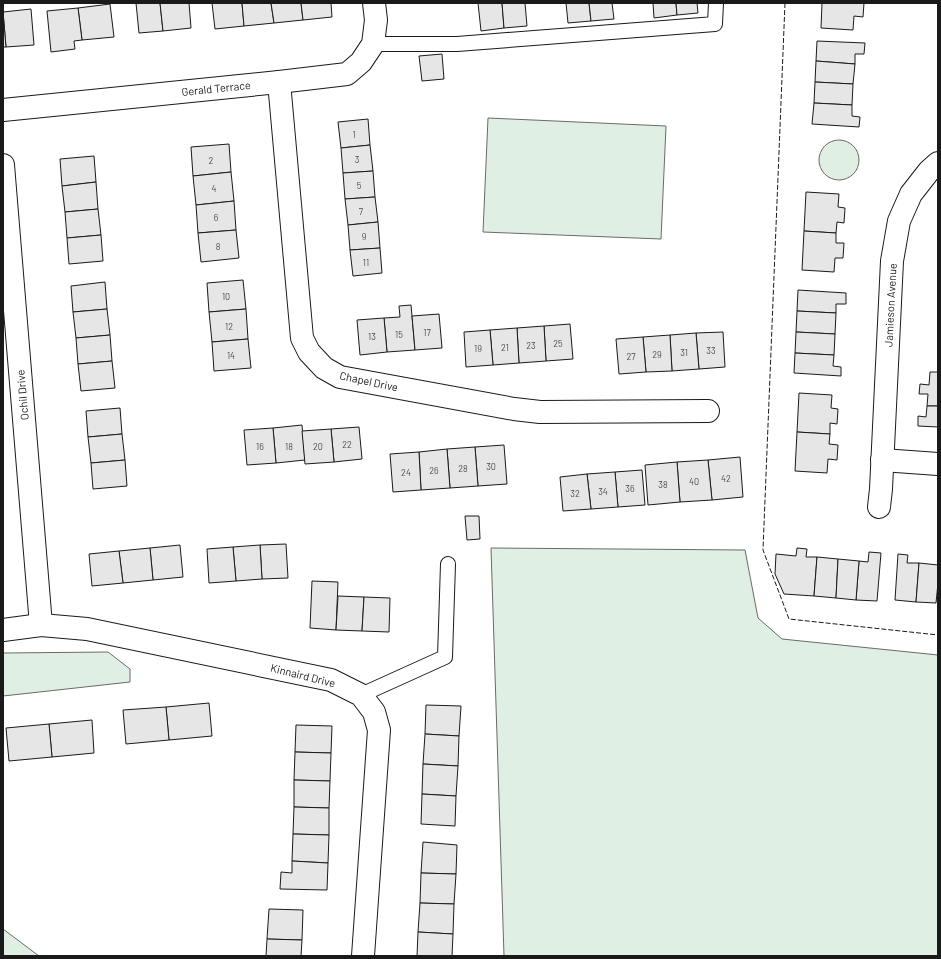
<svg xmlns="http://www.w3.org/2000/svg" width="941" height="959" font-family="Barlow,sans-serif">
<rect width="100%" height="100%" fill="#fff"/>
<!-- green -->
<g fill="#e0efe3" stroke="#6a6a6a">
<polygon points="488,118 666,126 661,239 483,232"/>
<circle cx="839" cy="160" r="20"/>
<polygon points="491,548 745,550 758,618 782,639 938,655 938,956 504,956"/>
<polygon points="108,652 130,669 130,682 3,696 3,653"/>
<polygon points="3,929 39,956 3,956"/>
</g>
<!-- building -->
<g fill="#e6e6e6" stroke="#1a1a1a">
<polygon points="136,3 160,3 163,31 139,33"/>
<polygon points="160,3 189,3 191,28 163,31"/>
<polygon points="212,3 242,3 244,26 215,29"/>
<polygon points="242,3 271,3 274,23 244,26"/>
<polygon points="271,3 301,3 303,20 274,23"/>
<polygon points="301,3 331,3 332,17 303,20"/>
<polygon points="478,3 502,3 504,28 481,31"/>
<polygon points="502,3 525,3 527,26 504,28"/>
<polygon points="566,3 589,3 591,21 568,23"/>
<polygon points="589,3 612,3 614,19 591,21"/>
<polygon points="653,3 676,3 677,15 654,18"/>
<polygon points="676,3 697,3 698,13 677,15"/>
<polygon points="822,3 864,3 863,17 854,16 853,30 821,28"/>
<polygon points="110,4 114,37 82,40 78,8"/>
<polygon points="78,8 82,40 74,41 75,49 51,52 47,11"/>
<polygon points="31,9 34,45 6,47 3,12"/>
<polygon points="3,12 6,47 3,47"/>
<polygon points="817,41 865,43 864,54 855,54 855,64 816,61"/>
<polygon points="442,54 444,79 422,81 419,56"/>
<polygon points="816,61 855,64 853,84 815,82"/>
<polygon points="815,82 853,84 852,105 814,103"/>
<polygon points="814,103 852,105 852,116 860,117 859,127 812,124"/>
<polygon points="368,119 370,145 341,148 338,122"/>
<polygon points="229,144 231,172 193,176 191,147"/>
<polygon points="370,145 373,171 343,173 341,148"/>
<polygon points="94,156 96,182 62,186 60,159"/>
<polygon points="373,171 375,197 345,199 343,173"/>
<polygon points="231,172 234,201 196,205 193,176"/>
<polygon points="96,182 98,209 65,212 62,186"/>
<polygon points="806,192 839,194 838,207 845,208 844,223 837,222 836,233 804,231"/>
<polygon points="375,197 378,222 348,225 345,199"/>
<polygon points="234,201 236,230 198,233 196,205"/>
<polygon points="98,209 101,235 67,238 65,212"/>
<polygon points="378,222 380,248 350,250 348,225"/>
<polygon points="236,230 239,258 201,262 198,233"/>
<polygon points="804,231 836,233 836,243 844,243 843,258 835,258 834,272 802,270"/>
<polygon points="101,235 103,261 69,264 67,238"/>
<polygon points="380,248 382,273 353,276 350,250"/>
<polygon points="243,280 246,309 209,312 207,283"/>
<polygon points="105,282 107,309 73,312 71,286"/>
<polygon points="798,290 846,293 846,304 836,304 836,313 797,311"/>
<polygon points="411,305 415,350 387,352 384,318 400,317 399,306"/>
<polygon points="107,309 110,335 76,338 73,312"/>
<polygon points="246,309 248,339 212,342 209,312"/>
<polygon points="797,311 836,313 835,334 796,332"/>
<polygon points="439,314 442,348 415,350 412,316"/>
<polygon points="384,318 387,352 360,355 357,320"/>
<polygon points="570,324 573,359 546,361 544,326"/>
<polygon points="544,326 546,361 519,363 517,328"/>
<polygon points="517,328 519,363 493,365 490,330"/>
<polygon points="490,330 493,365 466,367 464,332"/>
<polygon points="723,332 725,367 699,369 696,333"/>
<polygon points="796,332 835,334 834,355 795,353"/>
<polygon points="696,333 699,369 672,371 670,335"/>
<polygon points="110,335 112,361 78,364 76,338"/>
<polygon points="670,335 672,371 646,372 643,337"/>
<polygon points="643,337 646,372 619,374 616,339"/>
<polygon points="248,339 251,368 214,371 212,342"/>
<polygon points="795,353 834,355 833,366 841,367 841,376 794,373"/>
<polygon points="112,361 115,388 81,391 78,364"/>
<polygon points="930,372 938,372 938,406 927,406 928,394 919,394 920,384 929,385"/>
<polygon points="799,393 832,395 831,408 838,409 837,424 830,423 830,434 797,432"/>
<polygon points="927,406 938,406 938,427 918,426 918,416 926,417"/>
<polygon points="120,408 122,434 88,437 86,411"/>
<polygon points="302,425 305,460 276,463 273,428"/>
<polygon points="359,427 362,459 334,462 331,429"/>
<polygon points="273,428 276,463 247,465 244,430"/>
<polygon points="331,429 334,462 305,464 302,431"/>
<polygon points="797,432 830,434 829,444 838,445 837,460 828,459 827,473 795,471"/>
<polygon points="122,434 125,460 91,463 88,437"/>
<polygon points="504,445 507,484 478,486 475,447"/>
<polygon points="475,447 478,486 450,488 447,449"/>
<polygon points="447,449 450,488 421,490 419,452"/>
<polygon points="419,452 421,490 393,492 390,454"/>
<polygon points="740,457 743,497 712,500 708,460"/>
<polygon points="125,460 127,486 93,489 91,463"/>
<polygon points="708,460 712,500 680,502 677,462"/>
<polygon points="677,462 680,502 648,505 645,465"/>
<polygon points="642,470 645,505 618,507 615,472"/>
<polygon points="615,472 618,507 591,509 587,474"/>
<polygon points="587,474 591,509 563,511 560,477"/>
<polygon points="465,516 479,516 480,539 467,540"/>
<polygon points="286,544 288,578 262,579 260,545"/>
<polygon points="180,545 183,577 153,580 150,548"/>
<polygon points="260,545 262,579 236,581 233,547"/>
<polygon points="233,547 236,581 209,583 207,549"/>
<polygon points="150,548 153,580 123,583 119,551"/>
<polygon points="797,548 807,549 806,557 817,557 814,596 784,594 775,574 776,554 796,556"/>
<polygon points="119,551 123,583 92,586 89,554"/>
<polygon points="869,552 881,553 877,601 856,600 859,561 868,562"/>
<polygon points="898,554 908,555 907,563 919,563 916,602 895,600"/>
<polygon points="817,557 838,559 836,598 814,596"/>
<polygon points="838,559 859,561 856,600 836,598"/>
<polygon points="919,563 938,565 938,583 936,603 916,602"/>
<polygon points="312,581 338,582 336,630 310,628"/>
<polygon points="338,596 364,597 362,631 336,630"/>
<polygon points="364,597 390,598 389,632 362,631"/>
<polygon points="209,703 212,736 169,740 166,707"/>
<polygon points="426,705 461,706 459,736 425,734"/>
<polygon points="166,707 169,740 126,744 123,710"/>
<polygon points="92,720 94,753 52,757 49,724"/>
<polygon points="49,724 52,757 9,761 6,728"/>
<polygon points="296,725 332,726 331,753 295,752"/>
<polygon points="425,734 459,736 458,766 423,764"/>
<polygon points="295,752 331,753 330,781 294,780"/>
<polygon points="423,764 458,766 456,796 422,794"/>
<polygon points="294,780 330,781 329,808 294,807"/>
<polygon points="422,794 456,796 455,826 421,824"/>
<polygon points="294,807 329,808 329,835 293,834"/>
<polygon points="293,834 329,835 328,863 292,861"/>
<polygon points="423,842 457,845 456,874 421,873"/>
<polygon points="292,861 328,863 327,890 280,889 281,872 292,873"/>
<polygon points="421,873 456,874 454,904 420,903"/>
<polygon points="420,903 454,904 453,934 418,932"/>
<polygon points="269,909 303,910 302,940 267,939"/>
<polygon points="418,932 453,934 452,956 417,956"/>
<polygon points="267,939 302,940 301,956 266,956"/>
</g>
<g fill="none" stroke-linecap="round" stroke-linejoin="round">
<!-- service casing -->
<g stroke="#1a1a1a" stroke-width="16">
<g id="service">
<polyline points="373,44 457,44 715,24 716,3"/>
<polyline points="361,695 445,657 448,564"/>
</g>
</g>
<!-- minor casing -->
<g stroke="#1a1a1a" stroke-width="24">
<g id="minor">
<polyline points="279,82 302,338 309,352 324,368 340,377 514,409 540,412 708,411"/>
<polyline points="3,110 279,82 347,74 361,62 373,44 376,20 374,3"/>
<polyline points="3,165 41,625"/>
<polyline points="882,460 938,464"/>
<polyline points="879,507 881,489 892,261 899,221 911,194 929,171 938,163"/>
<polyline points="3,630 41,625 87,629 331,680 361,695 374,712 379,730 363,956"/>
</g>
</g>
<!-- service -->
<use href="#service" stroke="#fff" stroke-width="14"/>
<!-- minor -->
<use href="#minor" stroke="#fff" stroke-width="22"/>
<!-- fence -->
<polyline stroke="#1a1a1a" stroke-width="1" stroke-dasharray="5 2" stroke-linecap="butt" points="785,3 763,550 789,619 938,635"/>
</g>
<g text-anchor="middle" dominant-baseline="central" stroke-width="3" stroke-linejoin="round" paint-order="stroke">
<!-- number labels -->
<g font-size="9" fill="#4d4d4d">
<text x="354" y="134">1</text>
<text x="357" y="159">3</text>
<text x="211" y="160">2</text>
<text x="359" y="185">5</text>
<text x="214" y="188">4</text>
<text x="361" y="211">7</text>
<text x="216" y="217">6</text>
<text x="364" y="236">9</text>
<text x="218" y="246">8</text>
<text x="366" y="262">11</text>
<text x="226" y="296">10</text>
<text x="229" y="326">12</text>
<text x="427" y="332">17</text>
<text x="399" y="334">15</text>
<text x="372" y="336">13</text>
<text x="558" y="343">25</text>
<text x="531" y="345">23</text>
<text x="505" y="347">21</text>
<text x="478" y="348">19</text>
<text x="711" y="350">33</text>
<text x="684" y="352">31</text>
<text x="657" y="354">29</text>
<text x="231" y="355">14</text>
<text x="631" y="356">27</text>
<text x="347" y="444">22</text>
<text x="260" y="446">16</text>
<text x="289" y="446">18</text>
<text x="318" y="446">20</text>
<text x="491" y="466">30</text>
<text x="463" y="468">28</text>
<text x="434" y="470">26</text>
<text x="406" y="472">24</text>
<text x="726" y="478">42</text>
<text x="694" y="481">40</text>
<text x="663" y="484">38</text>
<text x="630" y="488">36</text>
<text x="603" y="491">34</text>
<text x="575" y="493">32</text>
</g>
<!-- street labels -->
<g font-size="11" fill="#1a1a1a" stroke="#fff">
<text transform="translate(216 88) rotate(-6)">Gerald Terrace</text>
<text transform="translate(890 305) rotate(-87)">Jamieson Avenue</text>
<text transform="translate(369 381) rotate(12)">Chapel Drive</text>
<text transform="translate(22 395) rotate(-95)">Ochil Drive</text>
<text transform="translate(303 675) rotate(14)">Kinnaird Drive</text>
</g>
</g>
<!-- border -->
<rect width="941" height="959" fill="none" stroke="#1a1a1a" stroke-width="8"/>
</svg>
